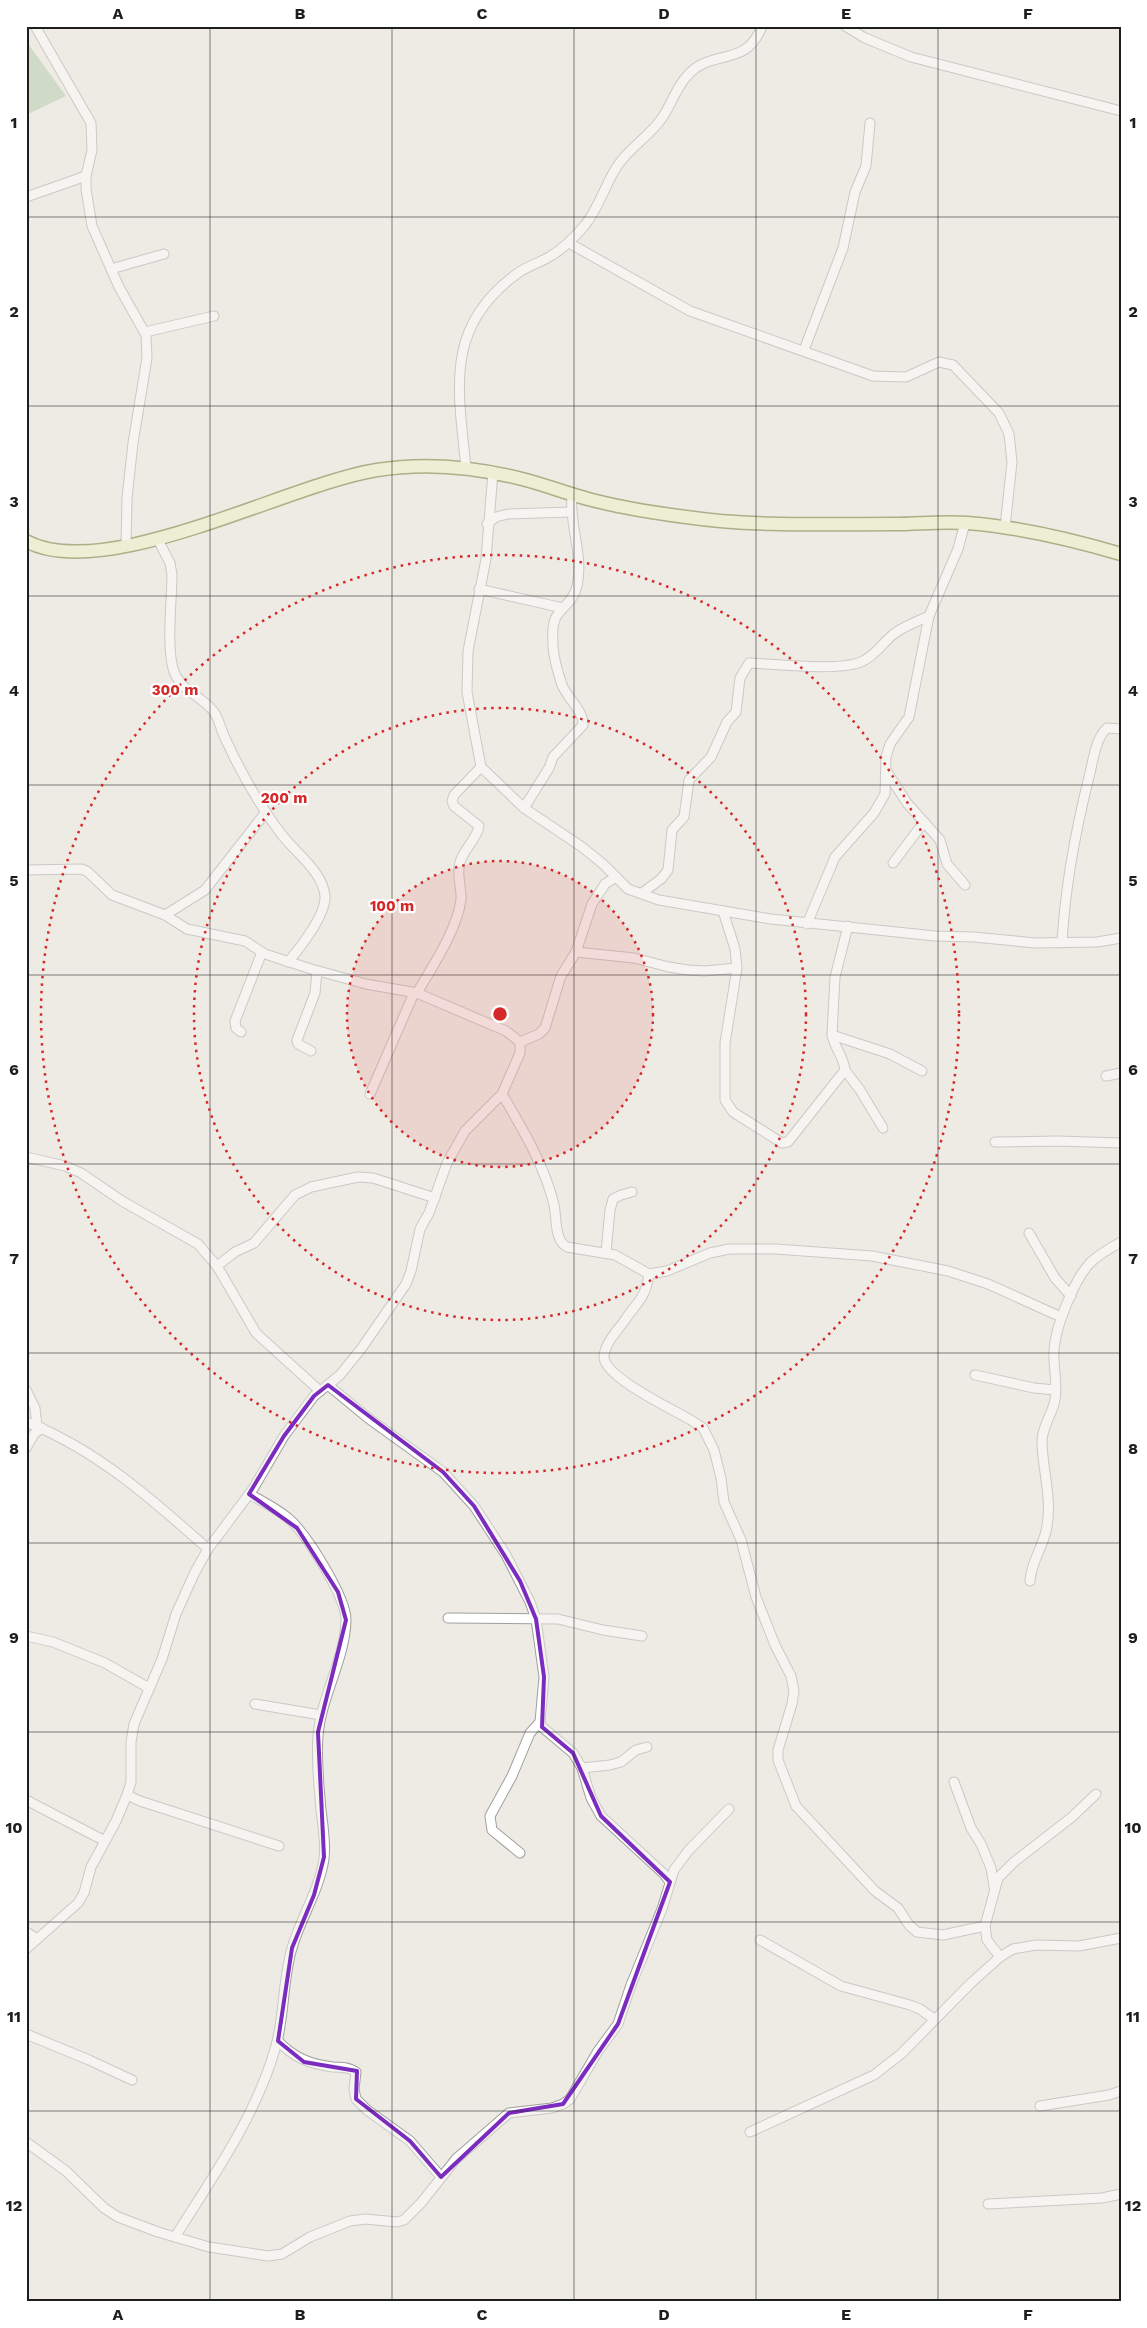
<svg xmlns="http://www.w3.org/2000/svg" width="1147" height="2328" font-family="'Work Sans',sans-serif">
<rect width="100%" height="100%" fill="#eeebe5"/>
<!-- forest -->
<polygon fill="#a8c89f" points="26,41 66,96 26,115"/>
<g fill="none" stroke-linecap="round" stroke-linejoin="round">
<!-- street casing -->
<g stroke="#9f9f9f" stroke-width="11">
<g id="street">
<polyline points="35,26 91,123 92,150 86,176 86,189 92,226 119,287 146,335 147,358 133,443 127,498 126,546"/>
<polyline points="845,26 865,38 911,57 1121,111"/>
<polyline points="26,197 86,176"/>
<polyline points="569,243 690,311 873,376 906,377 939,362 953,365 999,413 1009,434 1012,462 1005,527"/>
<polyline points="111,269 164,254"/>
<polyline points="145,332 214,316"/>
<polyline points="804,350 843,248 855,192 866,166 870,123"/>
<path d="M466,468C458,388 444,326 518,273C528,266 539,263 549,257C563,249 575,237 585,225C600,206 605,184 618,165C630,147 650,136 662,118C671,105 676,88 687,76C712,47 746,69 762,26"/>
<polyline points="487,524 496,517 508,514 571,512"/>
<path d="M157,538L170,563L172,575C172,600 165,656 176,676C184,692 204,698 214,712C220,721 221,731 226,740C241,773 260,806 282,835C296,853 323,872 325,896C326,915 300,948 288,962"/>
<polyline points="479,589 563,608"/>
<polyline points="481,767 524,808 582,847 603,864 628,889 659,900 771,919 935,936 974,937 1035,943 1097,942 1121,938"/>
<polyline points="887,772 907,803 940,840 947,864 965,885"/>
<path d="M524,808L549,768L553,757L583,725C584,711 567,698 562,685C558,673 554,659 553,647C553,636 551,623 558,614C566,604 574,599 577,586C584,555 569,526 572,495"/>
<polyline points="893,863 924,822"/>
<polyline points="26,870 82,869 88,872 112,895 165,915 187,929 245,941 265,954 311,969 366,984 417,993 506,1031 520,1042 520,1053 502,1094 465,1131 447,1163 429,1213 420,1229 411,1271 406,1284 361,1349 340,1375 314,1396 284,1436 253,1489 208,1549 195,1572 176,1614 162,1659 134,1724 131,1742 131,1782 127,1795 116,1821 91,1867 84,1893 78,1903 26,1949"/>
<path d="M642,893L661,879L668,870L672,830L684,817L689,780L711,757L727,722L736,712L740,678L749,663C775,664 842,672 863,661C876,655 883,642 895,633C905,626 918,621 929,616"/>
<path d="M723,911L735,949L737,968L725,1043V1100L733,1112L782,1143L788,1142L845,1070C844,1057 834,1047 832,1035L835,977L848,926"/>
<polyline points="165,915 205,890 266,812"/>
<polyline points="807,924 835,857 874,813 885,794 886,757 890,744 909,717 929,616 958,549 965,523"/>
<path d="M1062,943C1065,887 1075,833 1089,777C1093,762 1095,739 1107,728L1121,729"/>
<polyline points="576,952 634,958 669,967 688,970 704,971 737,968"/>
<path d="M417,993C432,967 457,930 461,900C462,888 456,875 460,862C464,849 477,839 479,826L454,806L452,801L454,795L481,767L467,692L468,651L486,559L493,472"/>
<polyline points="241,1032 236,1028 235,1021 262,952"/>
<polyline points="832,1035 890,1054 922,1071"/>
<polyline points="520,1042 539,1034 545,1028 561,976 576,952 592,904 605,884 616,877"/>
<polyline points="311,1051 298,1044 297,1040 315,993 317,971"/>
<polyline points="845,1070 860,1090 883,1128"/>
<polyline points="1106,1076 1121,1073"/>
<polyline points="370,1094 414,993"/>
<path d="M502,1094C522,1128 545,1166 554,1205C557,1218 554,1240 567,1247L615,1255L649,1274L667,1271L710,1253L729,1249H776L872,1256L948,1271L988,1284L1061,1317"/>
<polyline points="995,1142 1057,1141 1121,1143"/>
<polyline points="26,1157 65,1166 81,1173 122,1201 198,1244 217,1266 256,1333 320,1391"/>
<polyline points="1029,1233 1055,1278 1071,1296"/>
<polyline points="606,1252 610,1210 613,1199 621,1195 632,1192"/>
<polyline points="217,1266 235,1252 254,1243 295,1195 311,1187 358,1177 373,1178 435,1198"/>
<path d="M649,1274C645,1300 638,1300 625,1320C618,1330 605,1343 604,1356C602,1377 677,1411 694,1422L703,1428L714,1450L721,1478L724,1502L741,1540L756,1597L775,1645L791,1676L794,1691L792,1704L778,1750V1760L796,1806L875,1891L898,1908L909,1925L917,1932L943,1935L985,1926"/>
<polyline points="975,1375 1034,1388 1055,1390"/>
<polyline points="328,1385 368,1418 443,1472 474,1506 506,1555 530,1602 536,1619 544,1677 540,1722 542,1727 573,1753 582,1768 591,1798 601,1816 664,1874 670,1882"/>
<polyline points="26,1390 35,1408 37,1426"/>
<path d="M26,1422C96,1449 153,1500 208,1549"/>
<polyline points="26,1448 34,1434 42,1428"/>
<path d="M1030,1581C1031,1562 1042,1549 1046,1531C1053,1502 1043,1472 1042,1444C1041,1428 1052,1415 1055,1400C1058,1384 1053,1367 1054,1351C1055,1328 1074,1280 1090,1263C1099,1254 1110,1248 1121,1242"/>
<polyline points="448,1618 558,1619 603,1630 642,1636"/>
<polyline points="26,1636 53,1642 105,1663 149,1688"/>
<polyline points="255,1704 321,1715"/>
<polyline points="582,1768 610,1765 621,1762 636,1750 647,1747"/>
<polyline points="954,1782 971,1828 981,1844 991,1868 994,1887"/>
<polyline points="127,1795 140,1801 279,1846"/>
<polyline points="26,1800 105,1841"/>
<polyline points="520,1853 492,1830 490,1816 512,1776 530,1733 540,1722"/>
<polyline points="26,1932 37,1939"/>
<polyline points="760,1940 841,1986 910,2005 920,2009 934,2019"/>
<polyline points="1000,1957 987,1940 985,1926 998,1878 1014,1862 1072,1817 1096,1794"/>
<polyline points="26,2034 89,2060 132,2080"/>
<path d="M278,2041C294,2058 310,2064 333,2067C341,2067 349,2067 356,2072L354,2089L356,2099L367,2110L410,2141L441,2177"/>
<polyline points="1040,2106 1109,2095 1121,2091"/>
<polyline points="750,2132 874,2075 901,2054 971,1983 1000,1957 1013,1949 1036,1945 1079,1946 1121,1938"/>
<polyline points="26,2142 66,2171 104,2208 118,2217 158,2232 209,2247 268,2256 282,2254 310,2237 350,2221 365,2219 397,2222 404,2220 421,2203 456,2159 509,2113 552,2108 563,2104 570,2099 598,2051 618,2024 631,1985 662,1909 674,1870 689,1850 729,1809"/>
<polyline points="988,2204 1102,2198 1121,2194"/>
<path d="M175,2237C212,2178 256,2116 275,2049C285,2017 282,1981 292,1948C301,1917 319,1891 324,1859C326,1843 323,1826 321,1810C319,1785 316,1760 318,1736C321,1696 345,1660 346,1620C346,1597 306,1533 288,1518C276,1508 262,1501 249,1494"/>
</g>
</g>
<!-- secondary casing -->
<g stroke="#5a6812" stroke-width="15">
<path id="secondary" d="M26,541C105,584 288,484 377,470C426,462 475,467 522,479C546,485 568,494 592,500C623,508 655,513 686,517C755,527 825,524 894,524C918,524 943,521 967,523C1019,527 1070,539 1121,554"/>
</g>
<!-- street -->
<use href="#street" stroke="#fff" stroke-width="9"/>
<!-- secondary -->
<use href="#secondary" stroke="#ecf2bf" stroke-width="12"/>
</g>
<!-- marked area -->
<path d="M0 0H1147V2328H0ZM328,1385L443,1472L474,1506L520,1581L536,1619L544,1677L542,1727L573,1753L601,1816L670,1882L618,2024L563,2104L509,2113L441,2177L410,2141L356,2099L357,2071L304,2062L278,2041L292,1948L314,1895L324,1857L318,1732L346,1620L338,1592L297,1528L249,1494L284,1436L314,1396Z" fill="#eeebe5" fill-opacity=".55" fill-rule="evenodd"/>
<path fill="none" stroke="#7b2cbf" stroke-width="4" stroke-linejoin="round" d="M328,1385L443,1472L474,1506L520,1581L536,1619L544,1677L542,1727L573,1753L601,1816L670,1882L618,2024L563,2104L509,2113L441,2177L410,2141L356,2099L357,2071L304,2062L278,2041L292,1948L314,1895L324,1857L318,1732L346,1620L338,1592L297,1528L249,1494L284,1436L314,1396Z"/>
<!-- grid -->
<path fill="none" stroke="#1e1e1e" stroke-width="1" stroke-opacity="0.55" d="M210,26V2302M392,26V2302M574,26V2302M756,26V2302M938,26V2302M26,217H1121M26,406H1121M26,596H1121M26,785H1121M26,975H1121M26,1164H1121M26,1353H1121M26,1543H1121M26,1732H1121M26,1922H1121M26,2111H1121"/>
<!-- distance rings -->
<circle cx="500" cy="1014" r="153" fill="#d62828" fill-opacity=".12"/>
<g fill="none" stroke="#d62828" stroke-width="2.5" stroke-dasharray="2.5 5">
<circle cx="500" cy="1014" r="153"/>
<circle cx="500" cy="1014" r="306"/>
<circle cx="500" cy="1014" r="459"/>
</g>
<circle cx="500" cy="1014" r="8" fill="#d62828" stroke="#fff" stroke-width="2.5"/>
<g font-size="15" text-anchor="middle" font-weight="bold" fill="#d62828" stroke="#fff" stroke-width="4.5" stroke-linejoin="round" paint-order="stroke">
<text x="175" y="695">300 m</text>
<text x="284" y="803">200 m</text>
<text x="392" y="911">100 m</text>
</g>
<!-- border -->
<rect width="1147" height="2328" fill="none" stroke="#ffffff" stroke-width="55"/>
<rect x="28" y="28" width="1092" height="2272" fill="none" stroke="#1e1e1e" stroke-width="2"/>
<g font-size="16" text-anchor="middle" font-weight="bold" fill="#1e1e1e">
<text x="118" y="19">A</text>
<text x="300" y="19">B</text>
<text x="482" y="19">C</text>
<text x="664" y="19">D</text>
<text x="846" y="19">E</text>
<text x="1028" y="19">F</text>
<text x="14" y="128">1</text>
<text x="1133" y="128">1</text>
<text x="14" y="317">2</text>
<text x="1133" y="317">2</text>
<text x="14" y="507">3</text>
<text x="1133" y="507">3</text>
<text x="14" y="696">4</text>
<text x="1133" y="696">4</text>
<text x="14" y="886">5</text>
<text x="1133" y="886">5</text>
<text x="14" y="1075">6</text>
<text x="1133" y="1075">6</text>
<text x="14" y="1264">7</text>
<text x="1133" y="1264">7</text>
<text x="14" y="1454">8</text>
<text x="1133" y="1454">8</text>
<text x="14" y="1643">9</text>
<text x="1133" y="1643">9</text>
<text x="14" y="1833">10</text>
<text x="1133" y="1833">10</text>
<text x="14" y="2022">11</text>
<text x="1133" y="2022">11</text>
<text x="14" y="2211">12</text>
<text x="1133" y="2211">12</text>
<text x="118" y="2320">A</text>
<text x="300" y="2320">B</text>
<text x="482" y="2320">C</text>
<text x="664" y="2320">D</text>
<text x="846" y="2320">E</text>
<text x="1028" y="2320">F</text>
</g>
</svg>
